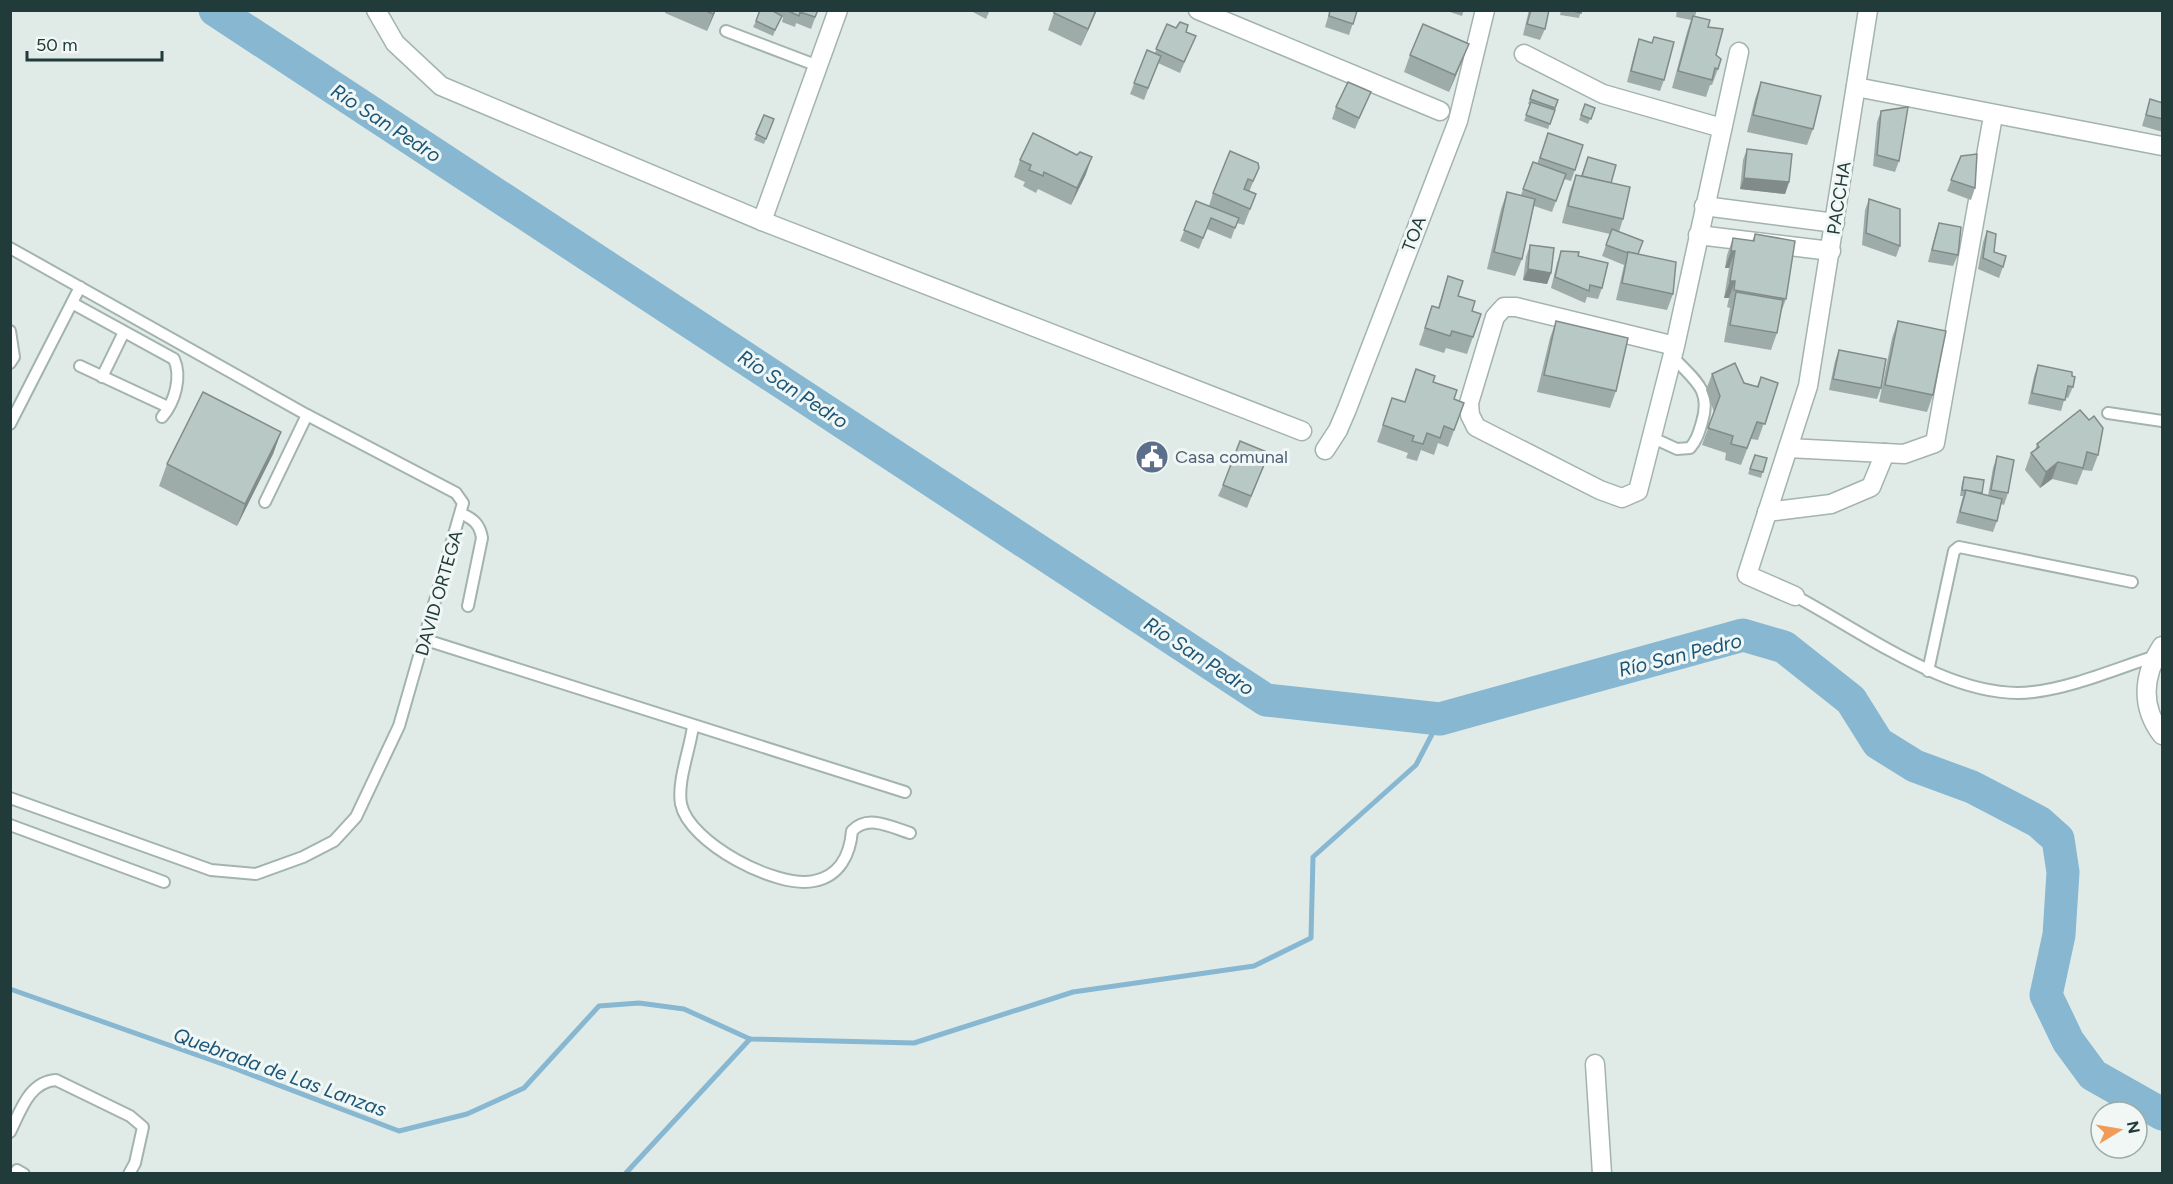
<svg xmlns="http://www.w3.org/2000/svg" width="2173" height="1184" font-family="Figtree,sans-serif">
<rect width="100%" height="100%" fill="#e0ebe8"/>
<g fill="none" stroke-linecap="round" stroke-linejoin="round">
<!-- stream -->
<g stroke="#87b7d1" stroke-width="5">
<polyline points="10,989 231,1067 399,1131 467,1114 524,1088 599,1006 639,1003 684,1009 750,1039 914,1043 1073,992 1254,966 1311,938 1313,857 1416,765 1440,719"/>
<polyline points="625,1174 750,1039"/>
</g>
<!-- river -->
<polyline stroke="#87b7d1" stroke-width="33" points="215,10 1266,700 1440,719 1743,635 1784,647 1851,700 1878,743 1915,766 1972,787 2039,822 2058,839 2063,872 2059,935 2046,995 2068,1041 2093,1075 2162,1114"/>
<!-- lane casing -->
<g stroke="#a3b3b0" stroke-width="14">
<g id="lane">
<polyline points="726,31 818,66"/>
<polyline points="10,248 307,415 456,493 463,503 399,726 356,817 334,841 303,857 256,874 211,870 10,798"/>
<path d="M72,303L174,359C182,377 175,402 162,417"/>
<polyline points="10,331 14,357 10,363"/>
<polyline points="80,366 168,407"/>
<polyline points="102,377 124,332"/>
<polyline points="2108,413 2162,421"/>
<polyline points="10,424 80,287"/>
<path d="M1653,438L1677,449L1690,448C1697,440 1699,432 1702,422C1712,389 1694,380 1673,357"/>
<polyline points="265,502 307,415"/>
<path d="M462,514C474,519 480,525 482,538L468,606"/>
<path d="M1795,596C1862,631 1954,702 2033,692C2075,687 2117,668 2156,656"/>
<polyline points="426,640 905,792"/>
<polyline points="1928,671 1954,551 1959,547 2132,582"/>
<path d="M693,726C690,750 677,781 681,804C689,843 777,889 814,881C840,876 850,854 852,831C868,814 891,827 910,833"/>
<polyline points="10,825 164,882"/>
<path d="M10,1132C21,1110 29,1082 56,1080L130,1116L143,1127L135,1163L129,1174"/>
<polyline points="15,1174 17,1170 24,1174"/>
</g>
</g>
<!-- street casing -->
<g stroke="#a3b3b0" stroke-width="21">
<g id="street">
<polyline points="376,10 395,43 441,86 762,221 1302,431"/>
<polyline points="1198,10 1440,111"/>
<polyline points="1524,54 1603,94 1722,128"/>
<polyline points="1856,87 2162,146"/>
<polyline points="1704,206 1835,223"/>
<polyline points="762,221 838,10"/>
<polyline points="1698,235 1831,251"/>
<polyline points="1675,346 1516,307 1504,307 1495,317 1469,403 1470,415 1476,427 1600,490 1622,498 1638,491 1675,346 1739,52"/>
<polyline points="1788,448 1904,454 1935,443 1993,116"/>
<polyline points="1325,450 1338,430 1347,409 1458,121 1485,10"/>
<polyline points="1767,512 1831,504 1871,487 1885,453"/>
<polyline points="1795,596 1747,575 1808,386 1868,10"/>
<path d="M2162,646C2143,675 2140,706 2162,735"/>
<polyline points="1595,1064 1602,1174"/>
</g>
</g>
<!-- lane -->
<use href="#lane" stroke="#fff" stroke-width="10"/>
<!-- street -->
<use href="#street" stroke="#fff" stroke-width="18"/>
</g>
<!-- wall -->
<g fill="#9eaca9">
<polygon points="666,10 716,10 707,31 665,13"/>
<polygon points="773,10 818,10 811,29 796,23 795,27 782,22 783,17 781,16 773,36 753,27 756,21 775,13 776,11"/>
<polygon points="969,10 990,10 986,19"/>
<polygon points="1055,10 1097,10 1081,46 1048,30"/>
<polygon points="1330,10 1357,11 1349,35 1325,27"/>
<polygon points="1444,10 1464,10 1462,16"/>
<polygon points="1529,10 1549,10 1545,29 1540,40 1523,35"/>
<polygon points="1561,10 1581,10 1579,18 1560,15"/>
<polygon points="1677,10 1697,10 1695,16 1708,27 1716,55 1718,69 1712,85 1710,85 1706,97 1672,88 1687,32 1691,20 1676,17"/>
<polygon points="1167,24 1196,36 1180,73 1158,63 1144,100 1130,94 1147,50 1155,53"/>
<polygon points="1639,39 1664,80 1660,91 1627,82 1635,51"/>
<polygon points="1410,55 1462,61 1449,92 1404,72"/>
<polygon points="1761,82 1813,129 1807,145 1747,132 1755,99"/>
<polygon points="1533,90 1558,100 1548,129 1524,121 1530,105 1528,104"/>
<polygon points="1371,92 1355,129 1332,119 1336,107"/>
<polygon points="2150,99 2163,103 2163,132 2142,126"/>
<polygon points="1585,104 1595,108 1588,124 1579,120"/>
<polygon points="1881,111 1899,161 1895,172 1873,166 1877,122"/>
<polygon points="764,115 774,119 764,144 754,140"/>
<polygon points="1548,133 1575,170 1571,181 1564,179 1552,212 1534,206 1522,259 1515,276 1487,269 1501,209 1507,192 1521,195 1533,162 1537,164"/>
<polygon points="1747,149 1789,182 1785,194 1740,189 1743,160"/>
<polygon points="1961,156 1975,188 1971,200 1947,191"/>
<polygon points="1588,157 1611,183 1623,219 1619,232 1673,294 1667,310 1616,300 1624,265 1602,256 1610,234 1562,223 1570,191 1576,175 1581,176"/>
<polygon points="1020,160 1086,174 1071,205 1038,189 1036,193 1023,186 1025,182 1014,177"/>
<polygon points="1259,168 1249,192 1256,194 1244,225 1237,223 1231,239 1207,229 1199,249 1180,241 1196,201 1209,206 1213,193"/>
<polygon points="1869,199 1900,246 1896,257 1862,245 1865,210"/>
<polygon points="1939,223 1958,255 1953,266 1928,262 1935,235"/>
<polygon points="1987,231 1994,252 2003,267 1999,278 1978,269 1983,242"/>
<polygon points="1755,234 1786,299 1780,315 1777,333 1771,350 1724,342 1730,308 1727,307 1729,298 1724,298 1729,268 1725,268 1727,255 1733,238 1752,241"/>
<polygon points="1530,245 1551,273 1547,284 1523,280 1526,257"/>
<polygon points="1561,251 1578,256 1602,288 1598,299 1587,297 1585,303 1551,288 1557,263"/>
<polygon points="1448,276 1458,296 1472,311 1473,337 1467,354 1446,348 1444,353 1419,345 1432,306 1438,308"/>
<polygon points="1556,321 1616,391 1610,408 1537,392 1550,338"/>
<polygon points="1898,321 1933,395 1927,412 1879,402 1892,338"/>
<polygon points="1839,350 1881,388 1877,399 1829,390 1835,361"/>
<polygon points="2038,365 2072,376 2073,387 2068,398 2065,397 2061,411 2028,404 2034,376"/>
<polygon points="1712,374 1757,386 1761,377 1778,383 1758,440 1751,439 1741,465 1725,460 1726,453 1702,445 1714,412 1706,390"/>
<polygon points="1433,382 1454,399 1464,403 1448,447 1438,443 1434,455 1421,450 1417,461 1406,458 1408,453 1377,442 1392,398 1404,402"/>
<polygon points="2080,410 2098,455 2092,471 2083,470 2077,485 2052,479 2040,488 2025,470 2031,453 2035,450 2037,444"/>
<polygon points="281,432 273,454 237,526 159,486 167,464"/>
<polygon points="1269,453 1247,508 1218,496 1223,485"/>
<polygon points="1755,455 1767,458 1761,478 1748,474"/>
<polygon points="1997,456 2008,493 2004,505 2001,504 1997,521 1993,532 1956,523 1963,496 1960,496 1962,483 1964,477 1981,494 1988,496 1993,468"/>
</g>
<!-- shaded-wall -->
<g fill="#818c8a">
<polygon points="715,10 716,10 707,31 713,14"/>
<polygon points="1096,10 1097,10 1081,46 1088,29"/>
<polygon points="1469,44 1462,61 1449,92 1455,75"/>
<polygon points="1092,157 1086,174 1071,205 1077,188"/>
<polygon points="1744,178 1789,182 1785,194 1740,189"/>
<polygon points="1731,251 1735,251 1729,268 1725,268"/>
<polygon points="1528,269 1551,273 1547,284 1523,280"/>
<polygon points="1730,281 1735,281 1729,298 1724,298"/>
<polygon points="281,432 273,454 237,526 245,504"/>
<polygon points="2058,462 2052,479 2040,488 2046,472"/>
</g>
<!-- building -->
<g fill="#b8c8c5" stroke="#818c8a" stroke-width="1.5">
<polygon points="704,10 715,10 713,14"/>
<polygon points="760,10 771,10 782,16 775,30 756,21"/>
<polygon points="786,10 818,10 815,17 800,12 799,16"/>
<polygon points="1055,10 1096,10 1088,29 1054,13"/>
<polygon points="1330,10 1356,10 1357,11 1353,24 1329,16"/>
<polygon points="1531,10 1549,10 1545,29 1527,24"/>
<polygon points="1569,10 1581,10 1581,13"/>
<polygon points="1693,16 1710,20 1708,27 1723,29 1716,55 1721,59 1718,69 1715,68 1712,80 1678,71"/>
<polygon points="1180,22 1188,25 1186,32 1196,36 1184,62 1156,49 1167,24 1176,28"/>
<polygon points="1423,24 1469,44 1455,75 1410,55"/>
<polygon points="1654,37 1674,42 1664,80 1631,71 1639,39 1652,43"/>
<polygon points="1147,50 1161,56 1148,88 1134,83"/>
<polygon points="1348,82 1371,92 1359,118 1336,107"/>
<polygon points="1761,82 1821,96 1813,129 1753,115"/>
<polygon points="1533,90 1558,100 1555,108 1530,99"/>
<polygon points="2150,99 2163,103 2163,119 2146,115"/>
<polygon points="1531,102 1555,110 1550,124 1526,115"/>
<polygon points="1585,104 1595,108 1591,119 1581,115"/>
<polygon points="1908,107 1899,161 1877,155 1881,111"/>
<polygon points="764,115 774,119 766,139 756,134"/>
<polygon points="1033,133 1077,155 1080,152 1092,157 1077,188 1044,172 1043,176 1029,170 1031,165 1020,160"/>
<polygon points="1548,133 1583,145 1575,170 1540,158"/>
<polygon points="1747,149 1792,154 1789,182 1744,178"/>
<polygon points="1230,151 1258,163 1259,168 1253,181 1248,179 1244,189 1256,194 1250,209 1213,193"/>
<polygon points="1977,154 1975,188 1951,180 1961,156"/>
<polygon points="1588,157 1616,165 1611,183 1582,176"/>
<polygon points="1533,162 1566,174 1556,201 1523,189"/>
<polygon points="1576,175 1630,187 1623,219 1568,206"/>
<polygon points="1507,192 1535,199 1522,259 1494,252"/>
<polygon points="1869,199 1900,209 1900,246 1866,233"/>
<polygon points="1196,201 1239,218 1235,228 1211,218 1203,238 1184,230"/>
<polygon points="1939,223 1961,227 1958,255 1932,250"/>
<polygon points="1612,229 1643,241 1638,254 1628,252 1628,253 1606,245"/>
<polygon points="1987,231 1996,234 1994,252 2006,256 2003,267 1983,258"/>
<polygon points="1755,234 1795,241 1786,299 1734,290 1735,281 1730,281 1735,251 1731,251 1733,238 1754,241"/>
<polygon points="1530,245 1554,248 1551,273 1528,269"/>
<polygon points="1561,251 1579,252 1578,256 1608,263 1602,288 1590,285 1589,291 1555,277"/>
<polygon points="1628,252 1676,262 1673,294 1622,283"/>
<polygon points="1448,276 1463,281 1458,296 1475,301 1472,311 1481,314 1473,337 1452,331 1450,336 1425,328 1432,306 1439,308"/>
<polygon points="1736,292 1783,300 1777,333 1730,325"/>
<polygon points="1556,321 1628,338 1616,391 1544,375"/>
<polygon points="1898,321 1946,331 1933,395 1885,385"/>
<polygon points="1839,350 1886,359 1881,388 1833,379"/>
<polygon points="1735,363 1744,383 1758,387 1761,377 1778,383 1765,424 1757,422 1747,448 1731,444 1733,436 1708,428 1720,396 1712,374"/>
<polygon points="2038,365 2072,372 2072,376 2075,377 2073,387 2068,386 2065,400 2032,393"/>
<polygon points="1416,369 1435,376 1433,382 1457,390 1454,399 1464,403 1454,430 1444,426 1440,438 1427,433 1423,444 1412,441 1414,436 1383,425 1392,398 1405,402"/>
<polygon points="203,392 281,432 245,504 167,464"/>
<polygon points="2080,410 2089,420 2094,416 2103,428 2098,455 2087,452 2083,468 2058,462 2046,472 2031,453 2039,447 2037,444"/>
<polygon points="1240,441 1269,453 1251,496 1223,485"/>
<polygon points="1755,455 1767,458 1763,472 1750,469"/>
<polygon points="1997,456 2014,460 2008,493 1991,490"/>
<polygon points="1964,477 1984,480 1982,493 1962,490"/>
<polygon points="1966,490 2002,499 1997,521 1960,512"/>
</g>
<!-- icons -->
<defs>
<g id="civic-disc" transform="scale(1.725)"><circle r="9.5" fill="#5c6f8a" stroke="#f0f7f5"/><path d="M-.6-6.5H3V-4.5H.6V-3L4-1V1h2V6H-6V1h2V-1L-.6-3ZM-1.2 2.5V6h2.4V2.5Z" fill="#fff"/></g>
</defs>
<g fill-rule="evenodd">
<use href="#civic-disc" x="1152" y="457"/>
</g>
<g text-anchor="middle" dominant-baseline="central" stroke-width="6" stroke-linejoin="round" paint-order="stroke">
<!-- street labels -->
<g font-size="18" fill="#203b39" stroke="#f0f7f5">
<text transform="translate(1839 198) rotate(-81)">PACCHA</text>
<text transform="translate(1414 234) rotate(-69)">TOA</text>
<text transform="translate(439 593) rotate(-74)">DAVID ORTEGA</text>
</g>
<!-- service labels -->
<g font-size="18" fill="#4e5e75" stroke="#f0f7f5" text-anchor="start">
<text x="1175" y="457">Casa comunal</text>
</g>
<!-- water labels -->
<g font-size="20" font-style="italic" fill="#1b5577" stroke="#f0f7f5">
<text transform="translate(386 123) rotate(33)">Río San Pedro</text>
<text transform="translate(793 389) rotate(33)">Río San Pedro</text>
<text transform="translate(1680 655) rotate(-14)">Río San Pedro</text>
<text transform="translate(1199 656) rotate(33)">Río San Pedro</text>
<text transform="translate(280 1072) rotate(20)">Quebrada de Las Lanzas</text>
</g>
</g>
<!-- border -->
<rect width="2173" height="1184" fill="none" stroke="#203b39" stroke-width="24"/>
<!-- north arrow -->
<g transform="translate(2119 1130) rotate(79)"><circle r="28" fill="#f0f7f5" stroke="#9dacaa" stroke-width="1.5"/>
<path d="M0-4.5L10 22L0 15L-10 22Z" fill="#f29b56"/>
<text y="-9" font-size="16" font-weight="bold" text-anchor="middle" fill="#203b39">N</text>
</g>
<!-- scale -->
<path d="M27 51v9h135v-9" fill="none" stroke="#203b39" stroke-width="3"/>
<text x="36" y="51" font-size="18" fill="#203b39" stroke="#f0f7f5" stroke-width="4.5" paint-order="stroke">50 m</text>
</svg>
